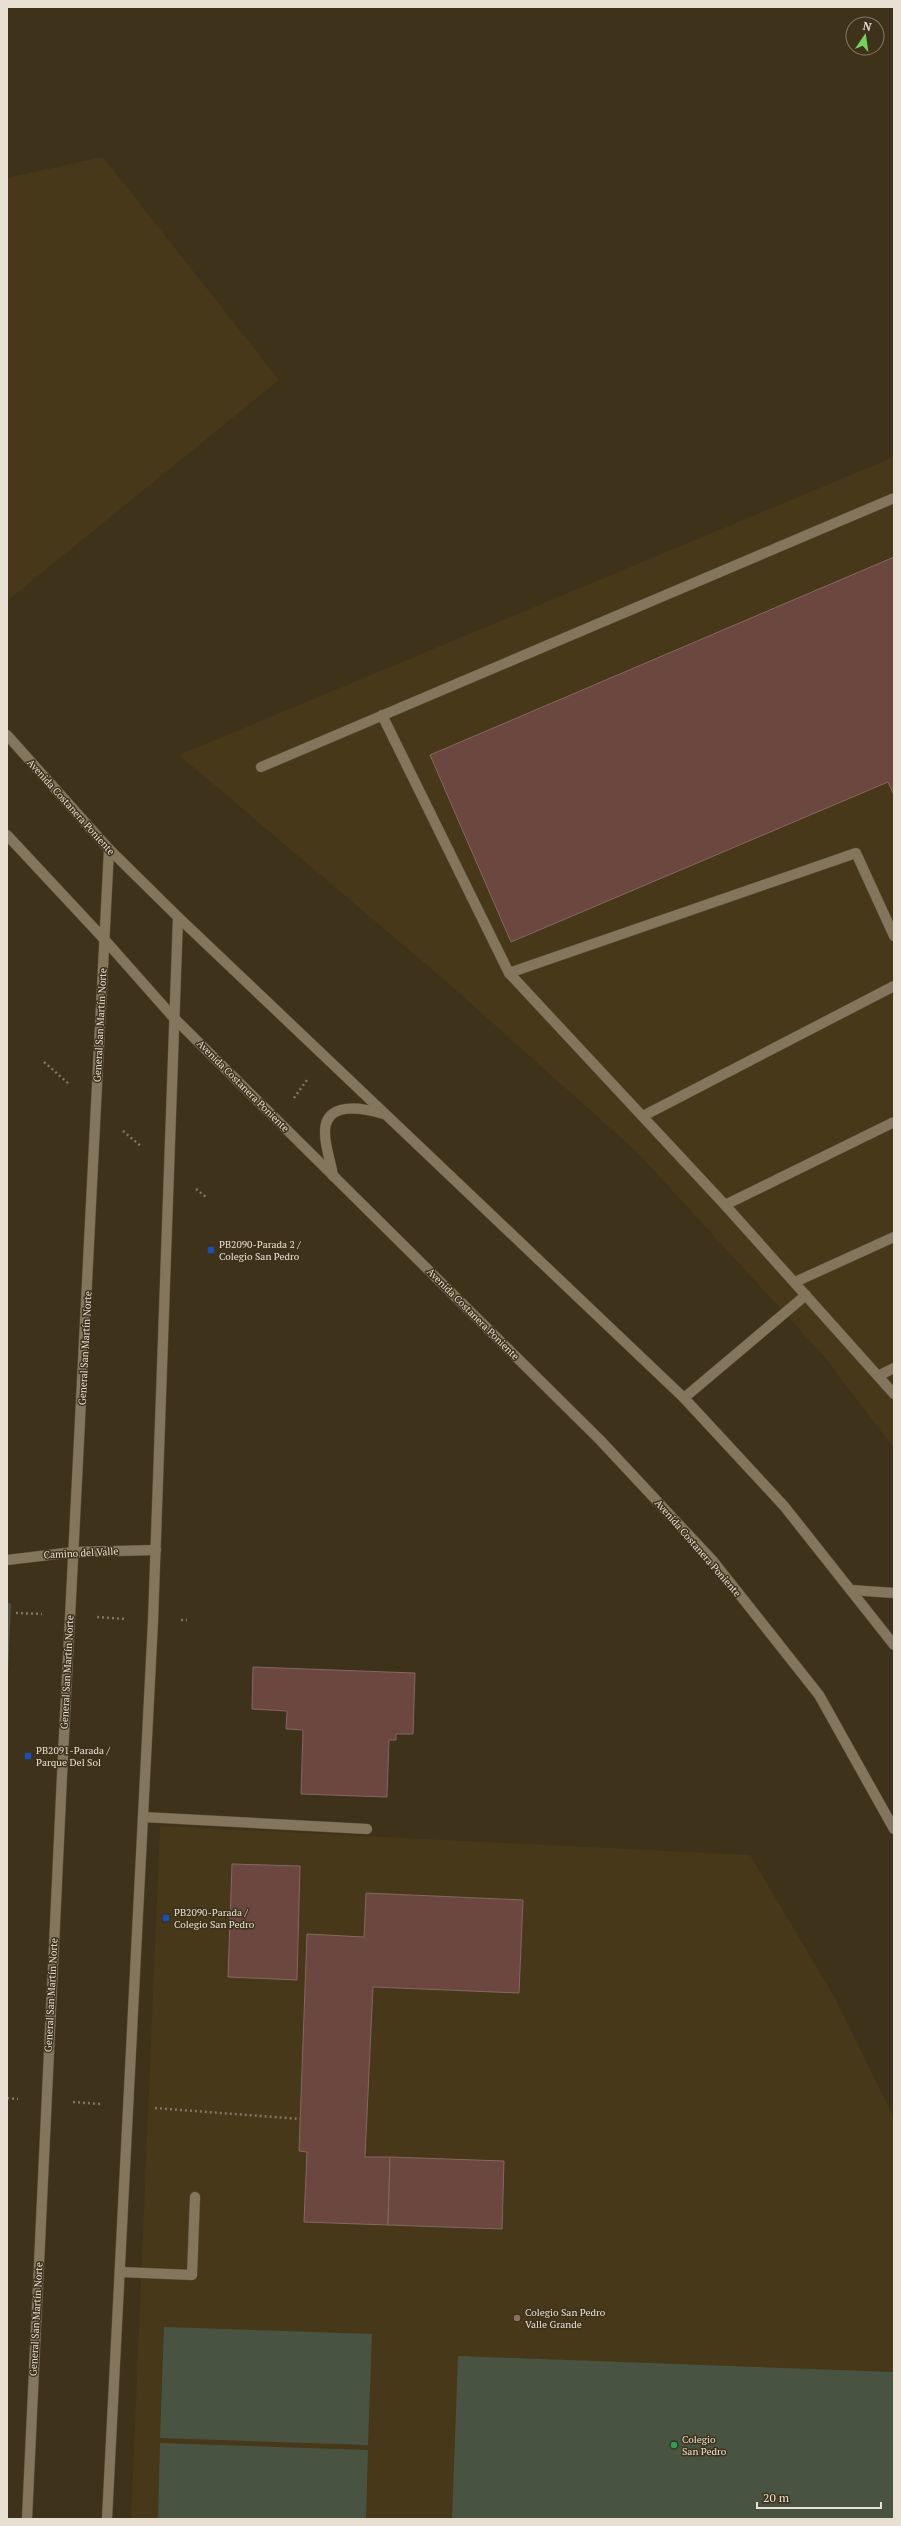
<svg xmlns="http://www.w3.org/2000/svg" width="901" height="2526" font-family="'PT Serif',serif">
<rect width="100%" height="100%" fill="#3e321b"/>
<!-- built -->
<g fill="#473819">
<polygon points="103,157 279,380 7,601 7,178"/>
<polygon points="894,457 894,1448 822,1354 637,1152 448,983 179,755"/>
<polygon points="160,1826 750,1855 835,1998 894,2118 894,2519 131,2519"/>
</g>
<!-- green -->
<g fill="#495341">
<polygon points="7,1602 11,1604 7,1697"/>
<polygon points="164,2327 372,2334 368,2445 160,2438"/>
<polygon points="458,2356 894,2372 894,2519 452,2519"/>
<polygon points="160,2443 368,2450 366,2519 158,2519"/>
</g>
<!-- building -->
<g fill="#6c4740" stroke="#856760">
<polygon points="894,557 894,795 888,782 511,942 430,755"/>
<polygon points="253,1667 415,1673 413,1734 396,1734 396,1740 389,1740 387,1797 301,1794 303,1730 286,1729 287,1711 252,1709"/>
<polygon points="232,1864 300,1866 297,1980 228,1977"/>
<polygon points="366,1893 523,1900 519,1993 373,1987 365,2157 390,2157 388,2225 304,2222 307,2152 299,2151 307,1934 364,1937"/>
<polygon points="390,2157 504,2161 502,2229 388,2225"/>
</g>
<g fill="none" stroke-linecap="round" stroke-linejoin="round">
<!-- lane casing -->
<g stroke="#584e39" stroke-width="11">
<g id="lane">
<polyline points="382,715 509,973 725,1205 894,1394"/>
<polyline points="261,767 894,498"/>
<polyline points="509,973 856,853 894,936"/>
<polyline points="643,1116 894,986"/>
<polyline points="725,1205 894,1122"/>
<polyline points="795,1282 894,1237"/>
<polyline points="878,1376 894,1368"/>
<polyline points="684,1398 806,1295"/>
<polyline points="851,1590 894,1593"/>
<polyline points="143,1817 367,1829"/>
<polyline points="120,2272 192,2275 195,2197"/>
</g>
</g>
<!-- street casing -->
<g stroke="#584e39" stroke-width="11">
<polyline id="street" points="7,1560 74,1552 156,1550"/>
</g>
<!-- secondary casing -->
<g stroke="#584e39" stroke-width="11">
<g id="secondary">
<polyline points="7,735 109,849 178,917 684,1398 784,1506 894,1645"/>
<polyline points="7,835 104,939 173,1017 600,1440 713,1561 819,1695 894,1829"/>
<path d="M333,1176C331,1162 325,1147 325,1133C324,1100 363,1108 384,1114"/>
<path d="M27,2519C52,1962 80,1406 109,849"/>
<polyline points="107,2519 153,1621 178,917"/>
</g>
</g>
<!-- path -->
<g stroke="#807663" stroke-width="2.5" stroke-dasharray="2 3" stroke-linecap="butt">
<polyline points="44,1062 69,1084"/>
<polyline points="294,1098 307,1080"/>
<polyline points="123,1131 142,1147"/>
<polyline points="196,1189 206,1197"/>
<polyline points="16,1613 42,1614"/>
<polyline points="97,1617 126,1619"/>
<polyline points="181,1620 187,1620"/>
<polyline points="7,2098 18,2099"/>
<polyline points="73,2102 100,2104"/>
<polyline points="155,2108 300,2119"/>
</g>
<!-- lane -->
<use href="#lane" stroke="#83765c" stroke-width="10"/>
<!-- street -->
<use href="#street" stroke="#83765c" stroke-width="10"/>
<!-- secondary -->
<use href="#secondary" stroke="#83765c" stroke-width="10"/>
</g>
<!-- markers -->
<g fill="#1a4fb4" stroke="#3e321b" stroke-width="1.5">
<rect x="207" y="1246" width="8" height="8" rx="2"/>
<rect x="24" y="1752" width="8" height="8" rx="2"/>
<rect x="162" y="1914" width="8" height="8" rx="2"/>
</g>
<circle fill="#8d6e63" stroke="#3e321b" stroke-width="1.5" cx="517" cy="2318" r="4"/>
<circle fill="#2e9e5b" stroke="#3e321b" stroke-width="1.5" cx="674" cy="2445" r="4"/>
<g text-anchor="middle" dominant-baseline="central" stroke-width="3" stroke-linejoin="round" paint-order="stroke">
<!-- street labels -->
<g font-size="10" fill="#e8e1d3" stroke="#3e321b">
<text transform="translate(71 807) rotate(48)">Avenida Costanera Poniente</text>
<text transform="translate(100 1025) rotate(-87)">General San Martín Norte</text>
<text transform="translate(243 1086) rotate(45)">Avenida Costanera Poniente</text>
<text transform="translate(473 1314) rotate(45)">Avenida Costanera Poniente</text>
<text transform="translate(85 1348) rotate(-87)">General San Martín Norte</text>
<text transform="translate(698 1548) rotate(49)">Avenida Costanera Poniente</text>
<text transform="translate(81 1553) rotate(-3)">Camino del Valle</text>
<text transform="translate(67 1672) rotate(-87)">General San Martín Norte</text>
<text transform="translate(51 1995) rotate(-87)">General San Martín Norte</text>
<text transform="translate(36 2319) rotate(-87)">General San Martín Norte</text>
</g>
<!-- poi labels -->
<g font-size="10" fill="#e8e1d3" stroke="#3e321b" text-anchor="start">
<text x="219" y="1244">PB2090-Parada 2 /<tspan x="219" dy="12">Colegio San Pedro</tspan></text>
<text x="36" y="1750">PB2091-Parada /<tspan x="36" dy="12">Parque Del Sol</tspan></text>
<text x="174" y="1912">PB2090-Parada /<tspan x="174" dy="12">Colegio San Pedro</tspan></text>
<text x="525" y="2312">Colegio San Pedro<tspan x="525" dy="12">Valle Grande</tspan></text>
<text x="682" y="2439">Colegio<tspan x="682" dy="12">San Pedro</tspan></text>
</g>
</g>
<!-- border -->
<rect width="901" height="2526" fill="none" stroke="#e8e1d3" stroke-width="16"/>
<!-- north arrow -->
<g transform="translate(865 36) rotate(13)"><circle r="19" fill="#3e321b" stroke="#827865"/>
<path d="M0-3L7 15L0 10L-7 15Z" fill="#72d25d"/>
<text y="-6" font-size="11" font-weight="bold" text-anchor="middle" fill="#e8e1d3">N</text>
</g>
<!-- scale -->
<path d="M757 2502v6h124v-6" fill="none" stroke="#e8e1d3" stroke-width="2"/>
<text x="763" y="2502" font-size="12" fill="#e8e1d3" stroke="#3e321b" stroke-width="3" paint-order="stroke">20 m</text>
</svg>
